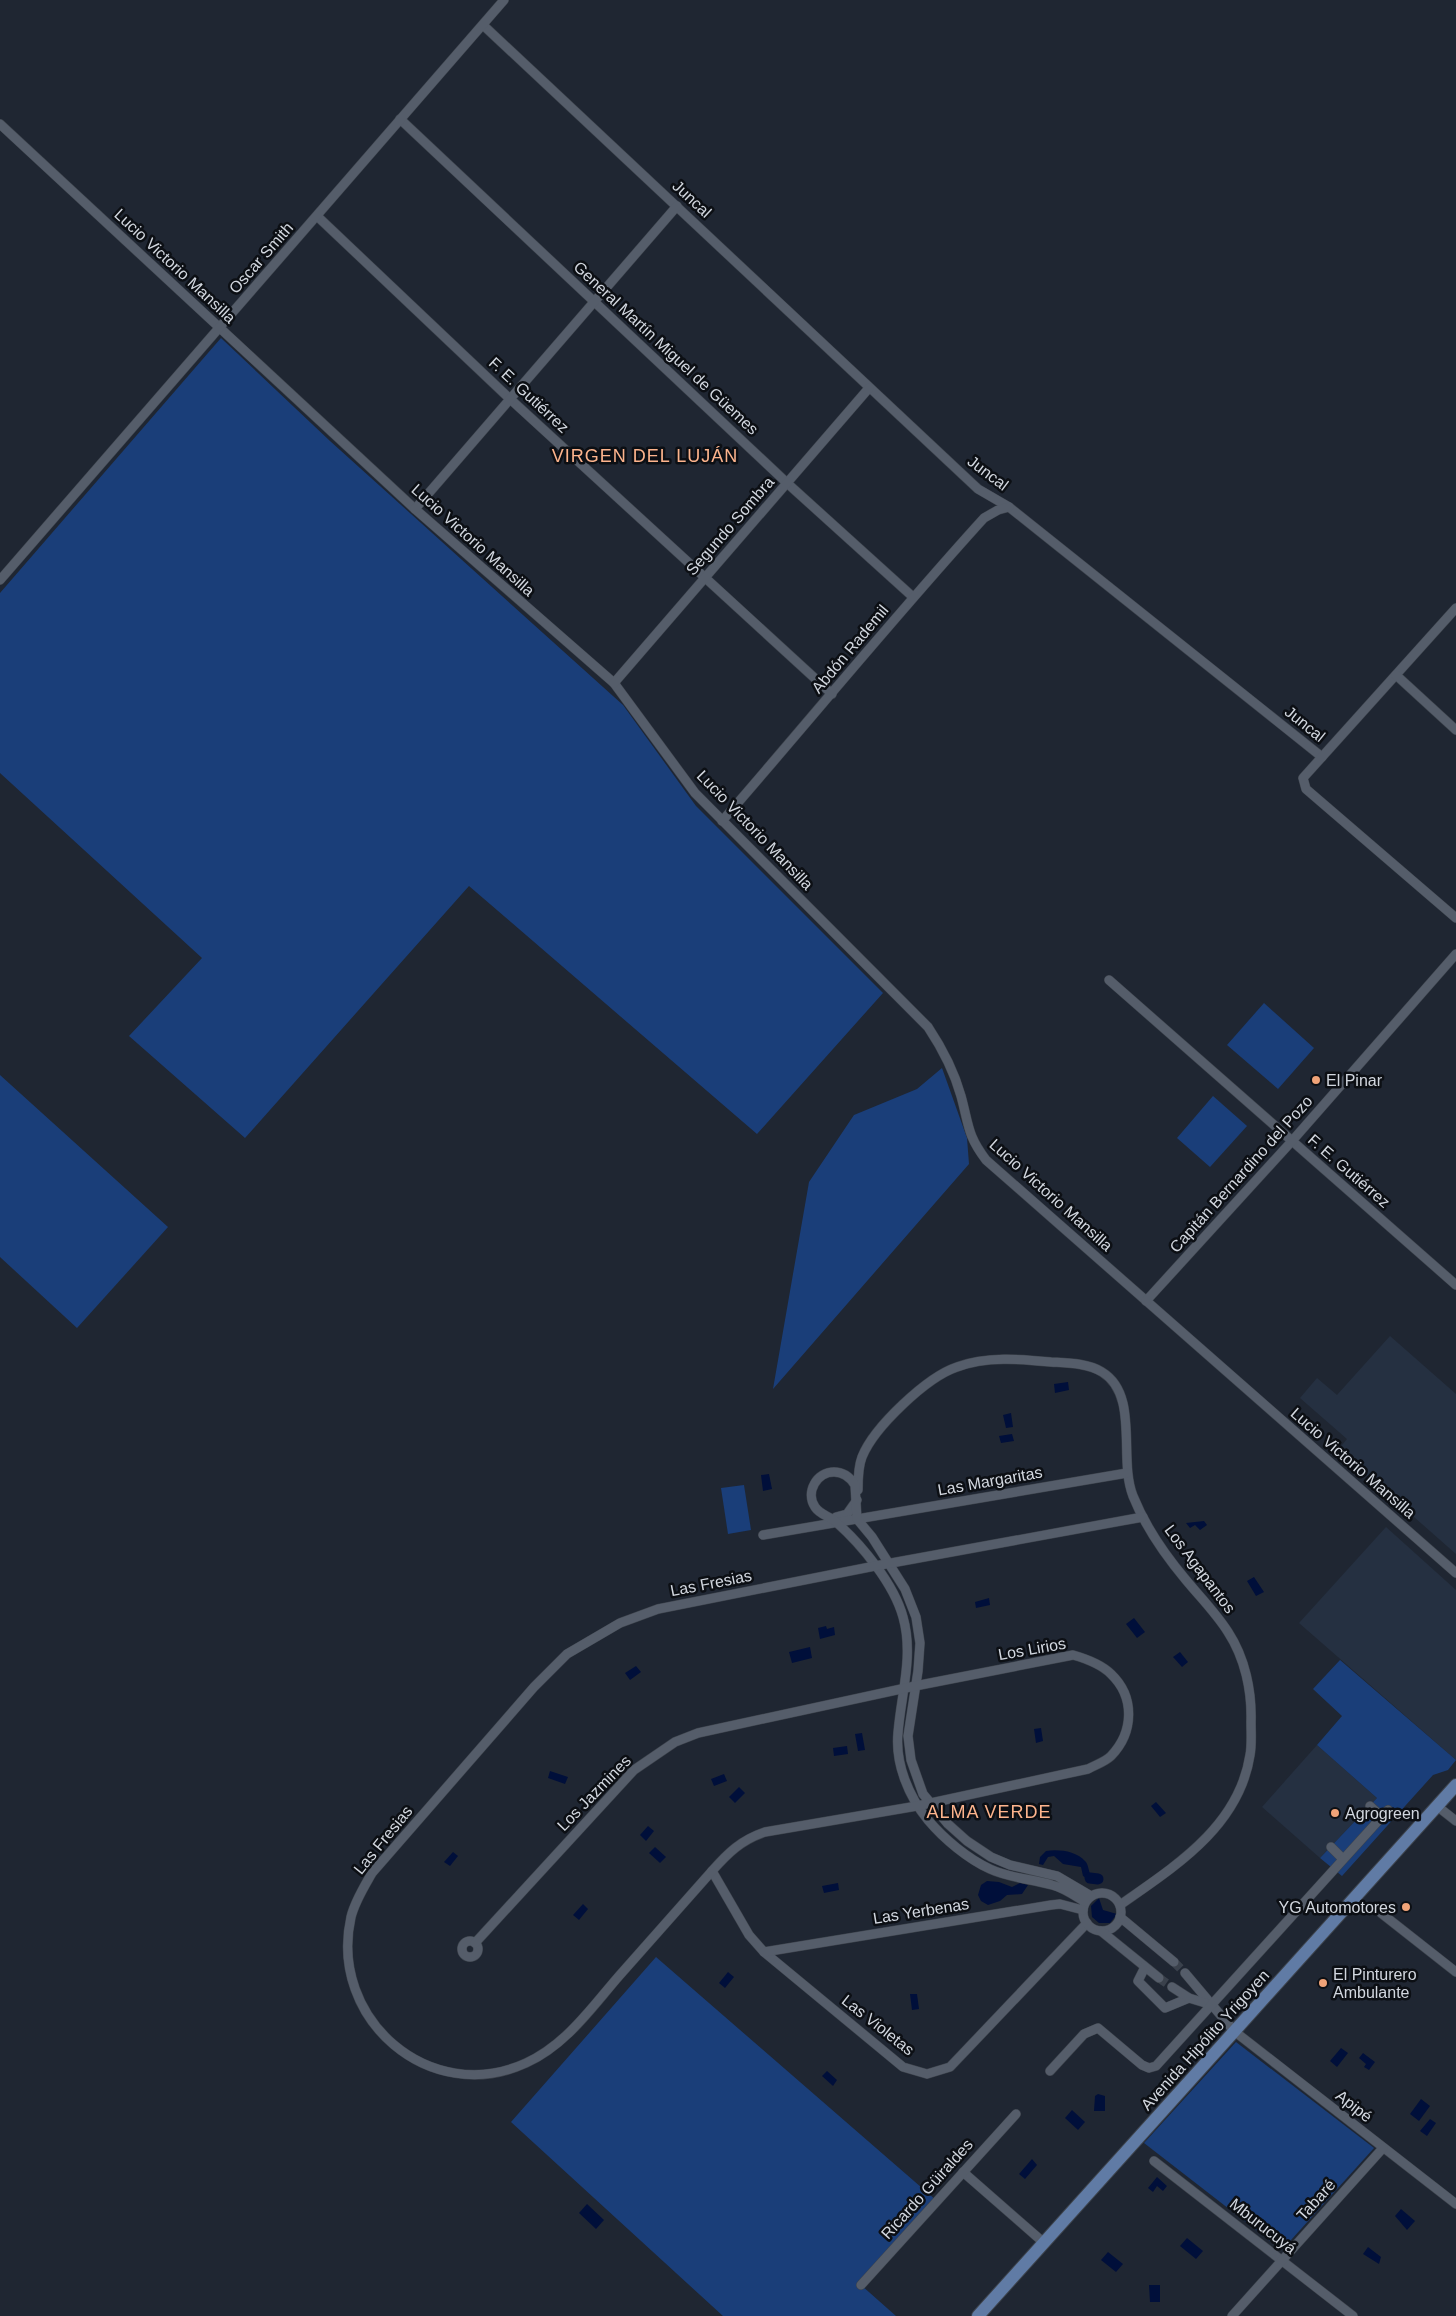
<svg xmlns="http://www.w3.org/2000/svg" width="1456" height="2316" font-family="Helvetica,sans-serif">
<rect width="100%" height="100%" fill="#1f2632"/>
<!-- built -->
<g fill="#253041">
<polygon points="1390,1336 1456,1394 1456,1554 1338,1450 1347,1439 1300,1398 1317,1378 1337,1395"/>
<polygon points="1386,1527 1456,1590 1456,1760 1299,1623"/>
<polygon points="1317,1745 1377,1798 1320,1858 1262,1807"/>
</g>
<!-- green -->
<g fill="#1a3e79">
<polygon points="221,338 330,441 623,705 696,806 883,993 757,1134 469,886 245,1138 129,1036 202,958 0,773 0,593"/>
<polygon points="1264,1003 1314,1048 1278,1089 1227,1045"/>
<polygon points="942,1068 967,1138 969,1164 773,1389 809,1182 854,1115 917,1089"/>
<polygon points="0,1075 168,1227 77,1328 0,1257"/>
<polygon points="1213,1096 1247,1126 1210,1167 1177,1138"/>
<polygon points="744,1485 751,1530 728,1534 721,1488"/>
<polygon points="1340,1660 1456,1760 1448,1770 1433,1775 1342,1876 1320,1858 1377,1798 1317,1745 1342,1716 1313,1689"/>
<polygon points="656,1957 937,2201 861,2285 896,2316 723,2316 511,2122"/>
<polygon points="1236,2042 1374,2148 1282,2250 1144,2143"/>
</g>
<!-- water -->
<g fill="#000f3a">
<polygon points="1068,1382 1069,1390 1055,1393 1054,1384"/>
<polygon points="1011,1413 1013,1427 1006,1428 1003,1415"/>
<polygon points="1012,1434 1014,1441 1001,1443 999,1436"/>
<polygon points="769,1474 772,1489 763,1491 761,1475"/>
<polygon points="1204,1521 1207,1525 1200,1530 1195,1525 1190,1528 1186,1523"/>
<polygon points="1254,1577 1264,1592 1256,1596 1247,1581"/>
<polygon points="989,1598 990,1605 976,1608 975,1602"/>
<polygon points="1134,1618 1145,1632 1137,1638 1126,1624"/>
<polygon points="826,1626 827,1629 834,1627 835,1635 820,1639 818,1628"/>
<polygon points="810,1647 812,1658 792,1663 789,1652"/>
<polygon points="1180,1652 1188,1662 1182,1667 1173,1657"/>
<polygon points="636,1666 641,1672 630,1680 625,1673"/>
<polygon points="1041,1728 1043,1741 1036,1743 1034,1729"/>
<polygon points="862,1733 865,1750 858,1751 855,1734"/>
<polygon points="847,1746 848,1754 834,1756 833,1748"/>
<polygon points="550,1771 568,1777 565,1784 548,1778"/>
<polygon points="724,1774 727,1781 714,1786 711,1779"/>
<polygon points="739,1787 745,1793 735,1803 729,1797"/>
<polygon points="1156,1802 1166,1813 1160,1817 1151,1806"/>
<polygon points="648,1826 654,1831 646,1841 640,1835"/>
<polygon points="655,1847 666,1857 660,1863 649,1853"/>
<path d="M1046,1851C1059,1849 1076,1851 1085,1861C1089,1865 1088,1871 1091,1875L1088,1879L1083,1876L1081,1867L1063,1864L1054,1856L1048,1857L1043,1865L1039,1864L1040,1857Z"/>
<polygon points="453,1852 458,1856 450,1866 444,1862"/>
<polygon points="987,1881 999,1882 1012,1887 1020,1883 1028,1885 1022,1894 1007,1895 1000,1901 988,1905 981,1901 978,1895 981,1885"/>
<polygon points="838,1883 839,1890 824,1893 822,1886"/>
<polygon points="1099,1898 1103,1910 1117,1914 1110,1923 1099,1923 1092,1917 1091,1906"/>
<polygon points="583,1904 588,1909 579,1920 573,1915"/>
<polygon points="728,1972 734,1977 725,1988 719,1983"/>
<polygon points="910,1994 917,1994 919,2009 912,2010"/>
<polygon points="1341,2048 1348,2053 1337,2067 1330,2061"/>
<polygon points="1363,2053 1375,2062 1369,2070 1364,2067 1366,2064 1359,2058"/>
<polygon points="827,2071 837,2080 833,2086 822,2076"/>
<polygon points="1098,2094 1105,2096 1105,2111 1094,2111 1095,2096"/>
<polygon points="1421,2099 1430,2106 1419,2121 1410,2114"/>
<polygon points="1072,2110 1085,2122 1078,2130 1065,2118"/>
<polygon points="1430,2119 1436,2123 1427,2136 1420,2131"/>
<polygon points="1032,2159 1037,2165 1025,2179 1019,2174"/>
<polygon points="1157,2177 1167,2186 1163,2191 1157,2186 1153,2192 1148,2188"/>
<polygon points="587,2204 604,2220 596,2229 579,2213"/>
<polygon points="1401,2209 1415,2221 1407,2230 1395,2216"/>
<polygon points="1187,2238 1203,2251 1196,2259 1180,2246"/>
<polygon points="1368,2247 1381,2257 1379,2264 1363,2254"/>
<polygon points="1108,2252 1123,2264 1116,2272 1101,2260"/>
<polygon points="1149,2285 1160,2285 1160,2302 1150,2302"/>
</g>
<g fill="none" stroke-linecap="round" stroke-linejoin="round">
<!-- canal -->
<polyline stroke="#000f3a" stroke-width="11" points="1090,1878 1098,1879"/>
<!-- minor-tunnel -->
<g stroke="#3a414c" stroke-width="9" stroke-dasharray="9 4.5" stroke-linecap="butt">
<polyline points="1174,1962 1185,1973"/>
<polyline points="1159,1978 1172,1987"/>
</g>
<!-- minor casing -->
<g stroke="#3d434c" stroke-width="10">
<g id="minor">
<polyline points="483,25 978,489 1009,507 1322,757"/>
<polyline points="400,119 787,483 913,597"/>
<path d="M0,124L415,509L614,683L695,793L928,1027C942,1048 954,1071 961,1096C969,1125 967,1135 986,1160L1456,1573"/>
<polyline points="317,216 509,398 832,694"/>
<polyline points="415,509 677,206"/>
<polyline points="0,580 504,0"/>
<polyline points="1456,608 1303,778 1306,789 1456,918"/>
<polyline points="1396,675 1456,730"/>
<polyline points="614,683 869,388"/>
<path d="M722,821C810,720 894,617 984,518L998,510L1009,507"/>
<polyline points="1109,980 1456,1285"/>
<polyline points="1146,1301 1292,1141 1456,954"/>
<path d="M858,1490C858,1479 858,1467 862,1457C874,1427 927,1377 957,1367C986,1356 1021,1359 1051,1362C1067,1363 1088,1363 1102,1372C1140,1395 1118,1459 1133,1496C1145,1526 1165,1555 1186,1580C1200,1597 1216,1613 1228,1632C1245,1658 1252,1691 1251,1722C1251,1733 1252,1745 1250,1755C1239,1827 1174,1867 1120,1905"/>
<polyline points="836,1517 847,1514 857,1500"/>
<polyline points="763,1535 1127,1473"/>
<polyline points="1370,1806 1382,1817"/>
<polyline points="1437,1806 1456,1821"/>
<polyline points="1331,1847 1343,1859"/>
<polyline points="712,1871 749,1935 764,1952 903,2067 927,2074 950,2067 1087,1923"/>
<circle cx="1102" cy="1912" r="19"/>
<path d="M1085,1902C1075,1896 1064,1888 1052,1885C1032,1879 1009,1878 990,1869C968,1859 944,1839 928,1820C909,1797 895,1764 898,1733C901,1694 914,1656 903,1617C894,1584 862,1545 836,1522C830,1516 820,1515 815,1507C805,1492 817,1472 834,1472C844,1472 850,1477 855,1485L857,1519L872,1537L905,1589L916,1617L920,1643L918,1671L908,1736L911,1760L923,1794L948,1824L967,1841L991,1857L1010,1865L1057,1876L1091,1896"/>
<polyline points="1381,1913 1456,1972"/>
<polyline points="1120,1917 1174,1962"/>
<polyline points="1101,1931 1159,1978"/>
<circle cx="470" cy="1949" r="8"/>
<path d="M475,1943L634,1770L675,1742L698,1733L915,1686L1073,1655C1087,1659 1101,1664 1111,1674C1135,1697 1134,1732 1111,1756C1105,1762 1095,1765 1088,1769L917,1806L765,1832C741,1840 728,1853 712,1871C681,1906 650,1941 619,1976C592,2007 566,2045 526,2063C430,2107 328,2019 351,1917C355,1901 364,1887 372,1873L534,1687L567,1654L620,1623L658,1609L875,1566L1143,1517"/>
<polyline points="764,1952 1051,1905 1060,1904 1083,1910"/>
<polyline points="1145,1967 1138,1981 1165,2008 1189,1998"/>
<polyline points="1185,1973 1234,2031 1456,2204"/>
<polyline points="1172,1987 1189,1998 1212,2005"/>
<polyline points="1050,2071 1084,2034 1098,2028 1142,2065 1149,2068 1156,2066 1388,1810"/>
<polyline points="1154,2161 1353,2316"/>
<polyline points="963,2172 1043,2242"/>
<polyline points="861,2285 1016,2114"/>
<polyline points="1232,2316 1383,2148"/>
</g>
</g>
<!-- primary casing -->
<g stroke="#3d434c" stroke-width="14">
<polyline id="primary" points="978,2316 1456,1785"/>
</g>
<!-- minor -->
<use href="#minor" stroke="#555d6a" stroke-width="9"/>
<!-- primary -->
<use href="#primary" stroke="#607ba5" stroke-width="12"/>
</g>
<!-- markers -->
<g fill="#f0a378" stroke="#0c0f14" stroke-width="2">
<circle cx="1316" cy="1080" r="5"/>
<circle cx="1335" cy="1813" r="5"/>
<circle cx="1406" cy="1907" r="5"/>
<circle cx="1323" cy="1983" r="5"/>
</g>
<g text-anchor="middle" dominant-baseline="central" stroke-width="5" stroke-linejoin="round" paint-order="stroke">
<!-- street labels -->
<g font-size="16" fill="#d2d7df" stroke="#0c0f14">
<text transform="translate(692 199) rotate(43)">Juncal</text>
<text transform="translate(261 258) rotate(-49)">Oscar Smith</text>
<text transform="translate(175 266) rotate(43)">Lucio Victorio Mansilla</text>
<text transform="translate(666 348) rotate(43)">General Martín Miguel de Güemes</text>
<text transform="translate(529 395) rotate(43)">F. E. Gutiérrez</text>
<text transform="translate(988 473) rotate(37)">Juncal</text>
<text transform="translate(730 526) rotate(-49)">Segundo Sombra</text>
<text transform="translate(473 540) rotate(42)">Lucio Victorio Mansilla</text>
<text transform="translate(850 649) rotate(-50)">Abdón Rademil</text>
<text transform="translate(1305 724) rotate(39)">Juncal</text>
<text transform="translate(755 830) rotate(46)">Lucio Victorio Mansilla</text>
<text transform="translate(1349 1171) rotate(41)">F. E. Gutiérrez</text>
<text transform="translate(1241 1174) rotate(-48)">Capitán Bernardino del Pozo</text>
<text transform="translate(1051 1195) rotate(42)">Lucio Victorio Mansilla</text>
<text transform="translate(1353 1463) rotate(41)">Lucio Victorio Mansilla</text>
<text transform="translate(990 1481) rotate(-10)">Las Margaritas</text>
<text transform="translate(1200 1569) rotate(53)">Los Agapantos</text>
<text transform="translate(711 1583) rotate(-11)">Las Fresias</text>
<text transform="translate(1032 1649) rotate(-10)">Los Lirios</text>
<text transform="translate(594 1793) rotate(-46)">Los Jazmines</text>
<text transform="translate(383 1840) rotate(-51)">Las Fresias</text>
<text transform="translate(921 1911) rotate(-9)">Las Yerbenas</text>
<text transform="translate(878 2025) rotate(38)">Las Violetas</text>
<text transform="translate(1205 2040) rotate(-48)">Avenida Hipólito Yrigoyen</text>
<text transform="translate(1354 2106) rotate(38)">Apipé</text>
<text transform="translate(927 2189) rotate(-48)">Ricardo Güiraldes</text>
<text transform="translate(1316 2200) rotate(-48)">Tabaré</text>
<text transform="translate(1263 2226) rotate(38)">Mburucuyá</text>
</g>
<!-- poi labels -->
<g font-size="16" fill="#d2d7df" stroke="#0c0f14" text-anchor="start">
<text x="1326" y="1080">El Pinar</text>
<text x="1345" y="1813">Agrogreen</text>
<text x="1396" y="1907" text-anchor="end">YG Automotores</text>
<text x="1333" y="1974">El Pinturero<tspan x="1333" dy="18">Ambulante</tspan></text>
</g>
<!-- neighbourhood labels -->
<g font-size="18" letter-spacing="1" fill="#fdb48d" stroke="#0c0f14">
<text x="645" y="456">VIRGEN DEL LUJÁN</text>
<text x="989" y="1812">ALMA VERDE</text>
</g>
</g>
</svg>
